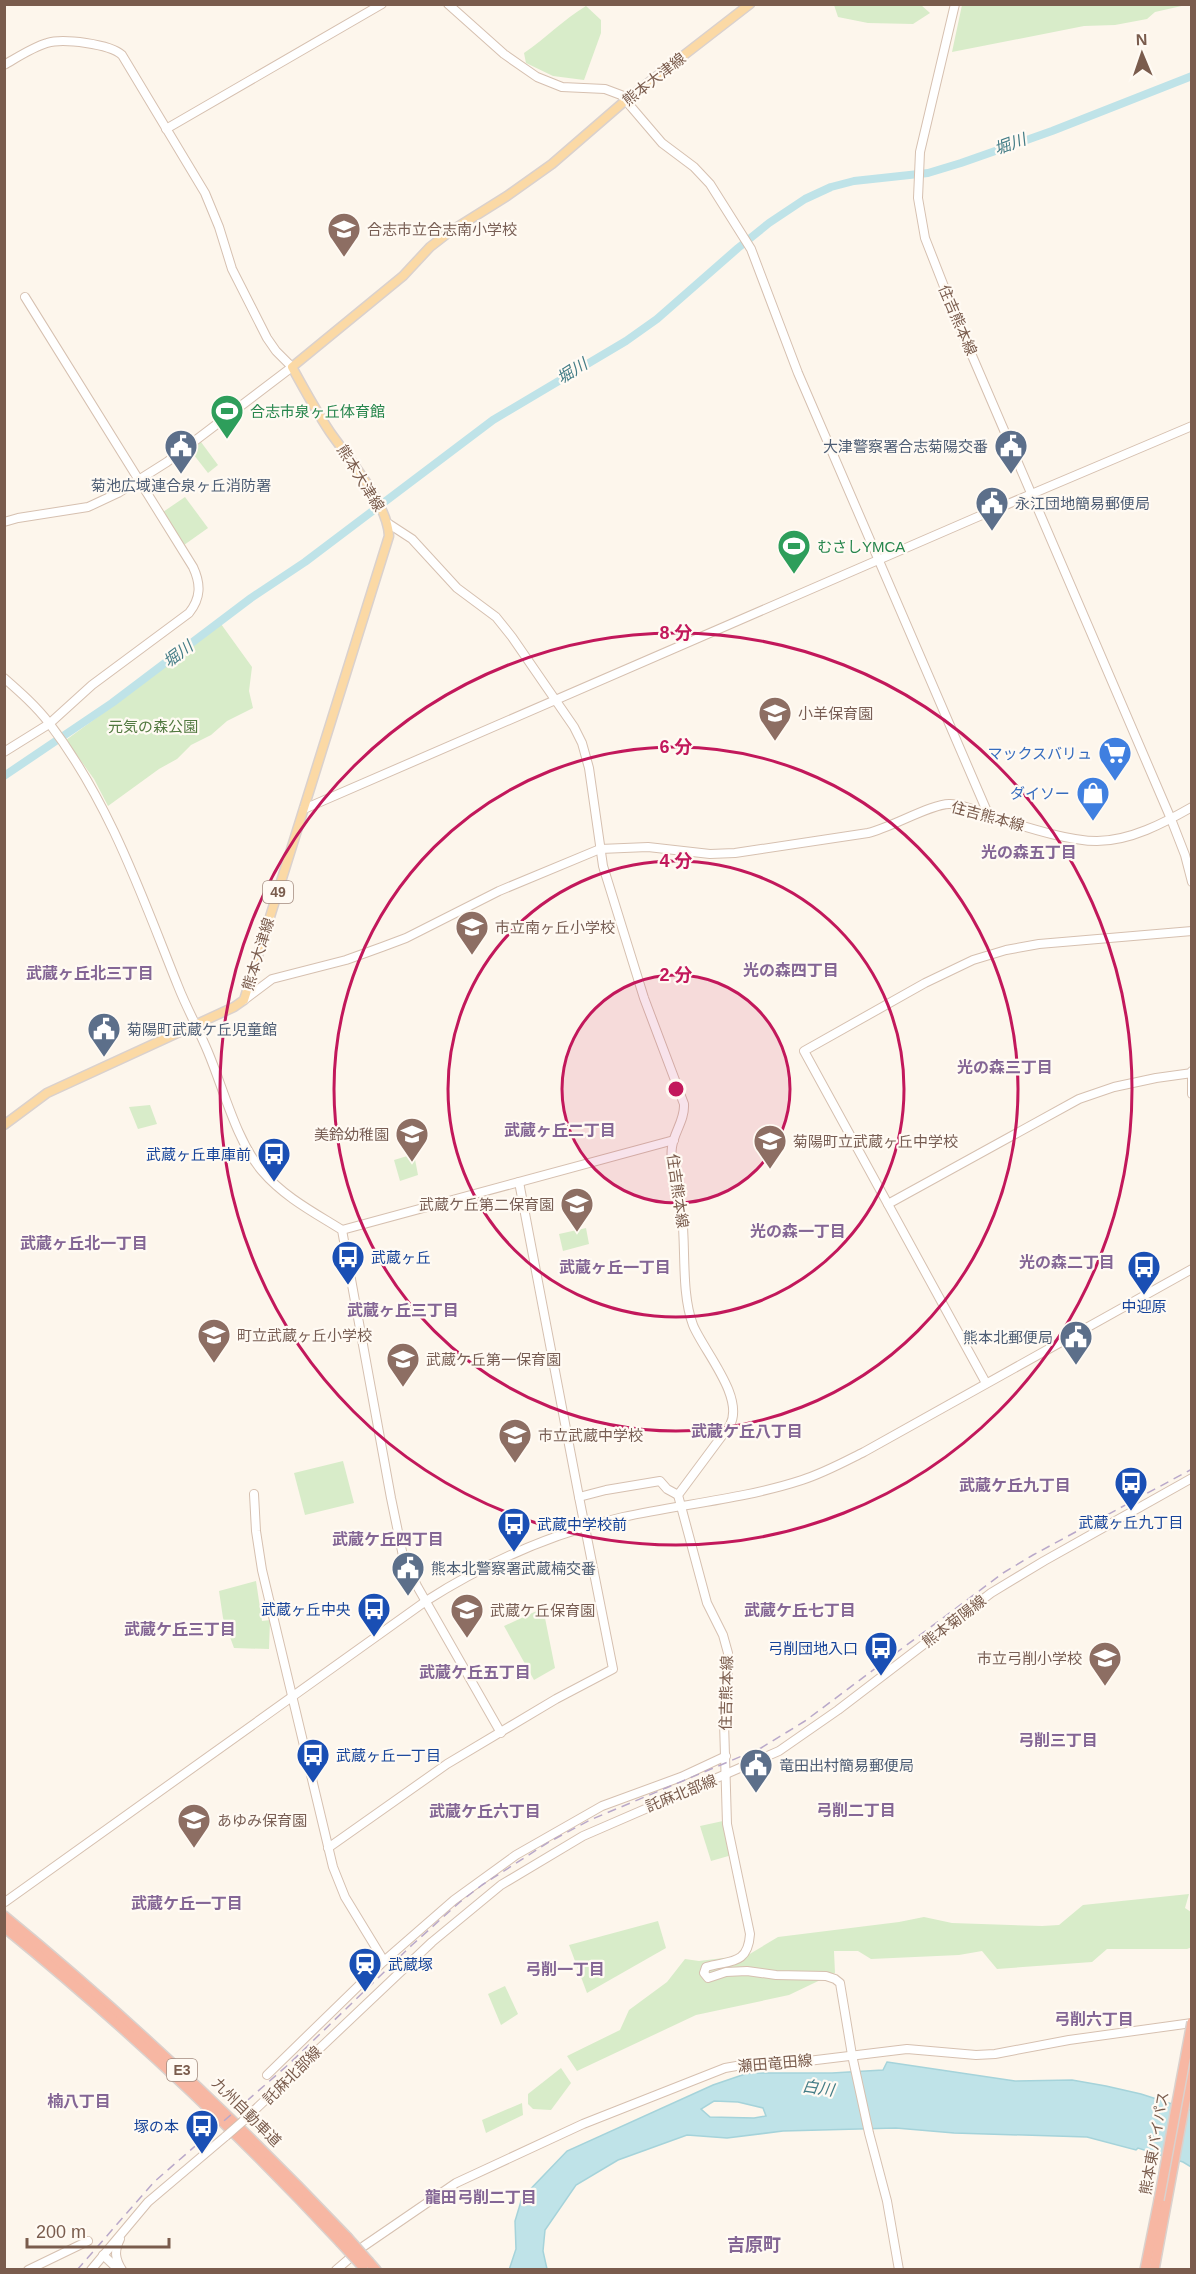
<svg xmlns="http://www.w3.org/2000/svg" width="1196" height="2274" font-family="Arial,'Noto Sans JP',sans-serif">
<rect width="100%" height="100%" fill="#fdf6ec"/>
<!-- green -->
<g fill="#d8ecc9">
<polygon points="834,5 921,5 930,13 913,24 868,23 838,17"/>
<polygon points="962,5 962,4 1186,5 1155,12 1147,19 1115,25 1084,26 952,52"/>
<path d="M586,6L601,20V33L584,80L553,76L526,63L524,53C546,38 564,19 586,6Z"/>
<polygon points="201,442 218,465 208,473 190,450"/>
<polygon points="185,497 208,528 184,545 163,512"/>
<path d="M221,624L252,667L249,691L253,708L227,721L211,735L191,745L177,759L159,769L108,806L94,779L66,740C119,702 170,663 221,624Z"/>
<polygon points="150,1105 157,1124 138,1129 129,1107"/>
<polygon points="414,1154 418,1175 400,1181 394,1160"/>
<polygon points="586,1228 589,1244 563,1251 559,1234"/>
<polygon points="343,1461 354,1503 305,1515 294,1473"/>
<polygon points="256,1581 262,1621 270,1620 269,1649 234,1648 223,1618 219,1591"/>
<polygon points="543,1608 555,1668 534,1680 504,1626"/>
<polygon points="723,1821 732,1855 711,1861 700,1826"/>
<polygon points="1189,1894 1185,1908 1191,1912 1192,1947 1187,1949 1107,1949 1092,1962 997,1969 982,1951 959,1955 871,1959 858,1951 834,1951 835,1973 789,1995 696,2015 577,2071 567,2056 620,2030 629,2010 667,1982 685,1959 699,1961 748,1955 778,1937 899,1922 924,1917 952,1923 1042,1926 1059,1925 1083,1905"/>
<polygon points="658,1921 666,1948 587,1993 569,1945"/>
<polygon points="505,1986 518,2014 501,2025 488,1994"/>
<polygon points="561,2068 571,2083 551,2110 533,2109 528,2104 528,2094"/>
<polygon points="522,2103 523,2115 486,2133 482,2120"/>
</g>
<!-- water -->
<path fill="#bfe3e8" stroke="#a5d3da" stroke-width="1.5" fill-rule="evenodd" d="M887,2062L1015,2081L1072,2080L1106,2086L1141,2094L1191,2110V2167L1183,2162L1138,2148L1136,2150L1087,2137L954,2133L896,2128L783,2131L727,2138L687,2135L618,2160L576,2185L545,2230L543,2251L547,2269L509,2270L516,2249L515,2221L522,2198L567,2151L713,2085L748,2073H832L883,2070ZM714,2101L738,2102L763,2108L766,2116L754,2118L710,2117L701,2109Z"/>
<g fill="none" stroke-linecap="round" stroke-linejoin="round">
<!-- river -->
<polyline stroke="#bfe3e8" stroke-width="8" points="4,776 112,703 251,598 305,562 493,420 626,341 657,319 738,248 769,223 805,199 831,187 854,181 928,173 961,163 1052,131 1192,76"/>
<!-- secondary casing -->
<g stroke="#d6c0b0" stroke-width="10">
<g id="secondary">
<polyline points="448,4 504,54 537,77 562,87 605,89 621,95 662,143 694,167 710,184 751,249 798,373 989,816"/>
<polyline points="955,4 920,152 918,198 925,238 961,330 1171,819 1185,855 1192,882"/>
<path d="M4,65C18,57 33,47 47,43C63,38 110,44 122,55L205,193L219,227L232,269L267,338L276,351L292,367L167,462L118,493L88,507L18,518L4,522"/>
<polyline points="166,129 382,4"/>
<path d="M389,524L412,539L457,588L496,617L512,637L574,727L582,743L589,768L603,866L644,998L684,1104C685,1120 674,1132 672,1147C669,1167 680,1195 682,1215C686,1249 681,1293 693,1325C703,1350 745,1397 730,1425L678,1495L707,1603L723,1635L728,1653V1672L724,1722L727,1824L750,1934C748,1966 729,1960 706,1967L704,1973L708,1978L726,1972L747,1971L776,1975L826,1976L835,1979L840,1983L852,2055L869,2133L887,2201L899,2270"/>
<path d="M4,678C20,692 36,706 49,723C110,803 141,894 178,986C187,1009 199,1030 208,1052C224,1090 236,1140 262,1171C284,1197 315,1213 342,1230L391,1498L403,1556L417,1586L501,1733"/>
<path d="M4,752L49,724L92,685L189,613C201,598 201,584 193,567L25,297"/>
<polyline points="304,809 975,518 1192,426"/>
<path d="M244,1000L272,979L346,960L382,947L406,938L499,891L600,849L648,847L710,854L735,853L868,833C890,828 933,803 950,804C968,805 986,815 1003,820C1029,828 1070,841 1097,841C1130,841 1164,823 1192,807"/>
<polyline points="1192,1071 1192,1094"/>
<polyline points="519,1182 579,1497 606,1490 660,1481 667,1489 678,1495"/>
<polyline points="888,1204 1079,1099 1114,1087 1156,1078 1192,1073"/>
<polyline points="342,1230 674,1140"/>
<polyline points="986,1383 804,1051 925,983 973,960 1006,950 1039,944 1192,931"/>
<polyline points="254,1494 256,1531 262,1570 333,1867 345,1897 384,1961"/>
<polyline points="328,1848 447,1764 556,1699 613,1669 579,1497"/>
<path d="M5,1902L426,1601C487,1562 553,1533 623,1517C682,1504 744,1499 802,1480C824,1473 844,1462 864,1452L1192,1269"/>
<polyline points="267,2075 384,1961 454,1900 516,1855 602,1806 681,1777 726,1756"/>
<polyline points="242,2122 432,1942 501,1885 583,1836 779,1751 838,1710 991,1593 1044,1561 1192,1478"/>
<path d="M120,2239C114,2251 115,2259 122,2270"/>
<polyline points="103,2255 119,2270"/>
<polyline points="28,2270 88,2241"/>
<polyline points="91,2270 148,2202 226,2136"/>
<polyline points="336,2270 364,2246 456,2183 583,2124 725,2068 759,2062 808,2061 907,2049 976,2055 995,2054 1069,2040 1192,2023"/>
</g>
</g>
<!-- primary casing -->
<g stroke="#dad1cd" stroke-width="11">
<path id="primary" d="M4,1125L47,1093L234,1007L244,1000L389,536C388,504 348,458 330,432C316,411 304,389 292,367L403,276L430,247L448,233L507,196L552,164L626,100L750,4"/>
</g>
<!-- highway casing -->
<g stroke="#dad1cd" stroke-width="12">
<g id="highway">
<path d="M4,1916C127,2017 238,2122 347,2237"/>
<path d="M4,1927C123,2024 235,2129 340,2242"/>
<polyline points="369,2262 376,2270"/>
<polyline points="1145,2270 1159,2200"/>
<polyline points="1154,2270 1192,2064"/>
</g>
</g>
<!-- secondary -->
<use href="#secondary" stroke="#fff" stroke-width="8"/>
<!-- primary -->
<use href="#primary" stroke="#fbd9a5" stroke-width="8"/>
<!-- highway -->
<use href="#highway" stroke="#f7b7a3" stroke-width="9"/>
<!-- rail -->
<polyline stroke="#b9a8c9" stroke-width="1.5" stroke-dasharray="9 6" stroke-linecap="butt" points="77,2270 154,2182 289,2064 412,1945 460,1902 482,1885 549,1842 590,1820 761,1748 805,1721 1003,1573 1033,1555 1192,1469"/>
<!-- secondary-bridge casing -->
<g stroke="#d6c0b0" stroke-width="10" stroke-linecap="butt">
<polyline id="secondary-bridge" points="226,2136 242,2122"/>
</g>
<!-- highway-bridge casing -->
<g stroke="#dad1cd" stroke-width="12" stroke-linecap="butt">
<g id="highway-bridge">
<polyline points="1159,2200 1192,2022"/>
<polyline points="347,2237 369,2262"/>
<polyline points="340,2242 363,2267"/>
</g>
</g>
<!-- secondary-bridge -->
<use href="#secondary-bridge" stroke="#fff" stroke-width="8"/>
<!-- highway-bridge -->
<use href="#highway-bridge" stroke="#f7b7a3" stroke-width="9"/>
</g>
<!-- distance rings -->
<circle cx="676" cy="1089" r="114" fill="#c2185b" fill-opacity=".12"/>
<g fill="none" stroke="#c2185b" stroke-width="3">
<circle cx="676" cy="1089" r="114"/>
<circle cx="676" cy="1089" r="228"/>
<circle cx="676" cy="1089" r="342"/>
<circle cx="676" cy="1089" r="456"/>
</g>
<!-- icons -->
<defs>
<g id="school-pin" transform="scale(1.725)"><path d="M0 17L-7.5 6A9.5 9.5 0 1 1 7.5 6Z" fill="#8d6e63" stroke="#fffaf3"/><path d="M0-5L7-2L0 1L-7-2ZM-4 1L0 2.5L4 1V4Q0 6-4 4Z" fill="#fff"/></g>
<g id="stadium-pin" transform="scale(1.725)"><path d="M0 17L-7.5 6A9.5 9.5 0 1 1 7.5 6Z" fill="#2e9e5b" stroke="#fffaf3"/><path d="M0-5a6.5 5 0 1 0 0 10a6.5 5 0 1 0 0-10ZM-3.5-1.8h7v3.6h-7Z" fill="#fff"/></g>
<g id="civic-pin" transform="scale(1.725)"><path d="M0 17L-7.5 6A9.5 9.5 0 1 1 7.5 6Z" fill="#5c6f8a" stroke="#fffaf3"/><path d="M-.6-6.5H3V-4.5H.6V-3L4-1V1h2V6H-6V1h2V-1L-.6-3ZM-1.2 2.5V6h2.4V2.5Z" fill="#fff"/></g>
<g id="supermarket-pin" transform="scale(1.725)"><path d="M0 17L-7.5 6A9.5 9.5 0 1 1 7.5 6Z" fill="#3f7fe0" stroke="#fffaf3"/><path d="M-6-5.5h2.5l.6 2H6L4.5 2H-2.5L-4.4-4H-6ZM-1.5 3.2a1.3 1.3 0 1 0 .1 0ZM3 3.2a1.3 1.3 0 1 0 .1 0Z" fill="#fff"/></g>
<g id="shop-pin" transform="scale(1.725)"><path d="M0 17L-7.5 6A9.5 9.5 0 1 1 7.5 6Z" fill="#3f7fe0" stroke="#fffaf3"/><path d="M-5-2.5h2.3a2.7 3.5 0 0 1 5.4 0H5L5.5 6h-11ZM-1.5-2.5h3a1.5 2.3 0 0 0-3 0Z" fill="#fff"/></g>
<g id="bus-pin" transform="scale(1.725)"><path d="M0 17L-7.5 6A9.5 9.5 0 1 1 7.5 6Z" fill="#1a4fb4" stroke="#fffaf3"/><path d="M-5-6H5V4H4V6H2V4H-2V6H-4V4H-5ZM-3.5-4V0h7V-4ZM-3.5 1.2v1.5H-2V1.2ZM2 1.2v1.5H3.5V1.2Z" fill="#fff"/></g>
<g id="station-pin" transform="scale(1.725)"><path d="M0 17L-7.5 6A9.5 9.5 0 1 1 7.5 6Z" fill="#1a4fb4" stroke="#fffaf3"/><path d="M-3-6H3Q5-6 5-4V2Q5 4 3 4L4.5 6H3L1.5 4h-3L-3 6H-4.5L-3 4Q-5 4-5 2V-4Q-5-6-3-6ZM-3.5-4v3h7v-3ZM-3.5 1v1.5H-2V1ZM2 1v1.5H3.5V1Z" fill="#fff"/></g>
</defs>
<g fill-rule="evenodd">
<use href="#school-pin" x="344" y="229"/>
<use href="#stadium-pin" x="227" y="411"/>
<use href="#civic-pin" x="181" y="446"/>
<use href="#civic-pin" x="1011" y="446"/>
<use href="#civic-pin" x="992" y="503"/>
<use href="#stadium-pin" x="794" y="546"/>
<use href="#school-pin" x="775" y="713"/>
<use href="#supermarket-pin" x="1115" y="753"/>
<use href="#shop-pin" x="1093" y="793"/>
<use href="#school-pin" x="472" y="927"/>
<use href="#civic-pin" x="104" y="1029"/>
<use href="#school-pin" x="412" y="1134"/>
<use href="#school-pin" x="770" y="1141"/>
<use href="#bus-pin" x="274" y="1154"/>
<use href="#school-pin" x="577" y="1204"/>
<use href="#bus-pin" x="348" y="1257"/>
<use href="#bus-pin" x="1144" y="1267"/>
<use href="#school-pin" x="214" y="1335"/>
<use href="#civic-pin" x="1076" y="1337"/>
<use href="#school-pin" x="403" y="1359"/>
<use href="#school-pin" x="515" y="1435"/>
<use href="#bus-pin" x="1131" y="1483"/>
<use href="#bus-pin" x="514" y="1524"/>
<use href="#civic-pin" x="408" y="1568"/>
<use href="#bus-pin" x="374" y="1609"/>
<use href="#school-pin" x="467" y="1610"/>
<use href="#bus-pin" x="881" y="1648"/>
<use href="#school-pin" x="1105" y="1658"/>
<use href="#bus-pin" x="313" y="1755"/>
<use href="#civic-pin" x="756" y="1765"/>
<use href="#school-pin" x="194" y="1820"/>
<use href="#station-pin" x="365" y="1964"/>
<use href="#bus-pin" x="202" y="2126"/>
</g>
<g text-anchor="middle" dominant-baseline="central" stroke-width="4.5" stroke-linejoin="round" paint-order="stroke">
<!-- shield labels -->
<g fill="#fffaf3" stroke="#a28b7f" stroke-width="1.5">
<rect x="263" y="881" width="30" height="22" rx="4.5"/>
<rect x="167" y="2059" width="30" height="22" rx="4.5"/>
</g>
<g font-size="14" font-weight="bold" fill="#7a5c4d">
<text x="278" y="892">49</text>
<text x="182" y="2070">E3</text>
</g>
<!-- street labels -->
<g font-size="15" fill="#7a5c4d" stroke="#fffaf3">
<text transform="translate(654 79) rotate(-38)">熊本大津線</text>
<text transform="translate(958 320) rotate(67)">住吉熊本線</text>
<text transform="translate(361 478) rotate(58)">熊本大津線</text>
<text transform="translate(988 816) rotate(15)">住吉熊本線</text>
<text transform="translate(258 954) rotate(-73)">熊本大津線</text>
<text transform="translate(678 1191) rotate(82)">住吉熊本線</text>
<text transform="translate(954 1621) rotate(-37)">熊本菊陽線</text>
<text transform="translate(726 1693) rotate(-89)">住吉熊本線</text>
<text transform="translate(681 1793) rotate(-22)">託麻北部線</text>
<text transform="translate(775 2063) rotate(-5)">瀬田竜田線</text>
<text transform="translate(292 2075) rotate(-45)">託麻北部線</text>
<text transform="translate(247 2112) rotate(45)">九州自動車道</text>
<text transform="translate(1154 2143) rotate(-80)">熊本東バイパス</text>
</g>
<!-- education labels -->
<g font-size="15" fill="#785e54" stroke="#fffaf3" text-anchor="start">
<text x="367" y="229">合志市立合志南小学校</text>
<text x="798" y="713">小羊保育園</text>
<text x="495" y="927">市立南ヶ丘小学校</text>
<text x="389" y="1134" text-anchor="end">美鈴幼稚園</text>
<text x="793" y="1141">菊陽町立武蔵ヶ丘中学校</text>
<text x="554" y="1204" text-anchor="end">武蔵ケ丘第二保育園</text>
<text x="237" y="1335">町立武蔵ヶ丘小学校</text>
<text x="426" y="1359">武蔵ケ丘第一保育園</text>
<text x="538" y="1435">市立武蔵中学校</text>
<text x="490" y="1610">武蔵ケ丘保育園</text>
<text x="1082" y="1658" text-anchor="end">市立弓削小学校</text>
<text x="217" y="1820">あゆみ保育園</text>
</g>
<!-- leisure labels -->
<g font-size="15" fill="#27864d" stroke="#fffaf3" text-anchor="start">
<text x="250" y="411">合志市泉ヶ丘体育館</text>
<text x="817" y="546">むさしYMCA</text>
</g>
<!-- service labels -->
<g font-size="15" fill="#4e5e75" stroke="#fffaf3" text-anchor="start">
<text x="988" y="446" text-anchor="end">大津警察署合志菊陽交番</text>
<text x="181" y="485" text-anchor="middle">菊池広域連合泉ヶ丘消防署</text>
<text x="1015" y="503">永江団地簡易郵便局</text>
<text x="127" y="1029">菊陽町武蔵ケ丘児童館</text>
<text x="1053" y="1337" text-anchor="end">熊本北郵便局</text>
<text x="431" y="1568">熊本北警察署武蔵楠交番</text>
<text x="779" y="1765">竜田出村簡易郵便局</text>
</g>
<!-- park labels -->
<g font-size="15" fill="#537a41" stroke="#fffaf3">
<text x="153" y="726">元気の森公園</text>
</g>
<!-- shop labels -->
<g font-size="15" fill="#366cbe" stroke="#fffaf3" text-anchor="end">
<text x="1092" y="753">マックスバリュ</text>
<text x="1070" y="793">ダイソー</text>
</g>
<!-- transit labels -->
<g font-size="15" fill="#164399" stroke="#fffaf3" text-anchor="end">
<text x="251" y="1154">武蔵ヶ丘車庫前</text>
<text x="371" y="1257" text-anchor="start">武蔵ヶ丘</text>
<text x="1144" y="1306" text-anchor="middle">中迎原</text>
<text x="1131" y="1522" text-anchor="middle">武蔵ヶ丘九丁目</text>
<text x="537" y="1524" text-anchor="start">武蔵中学校前</text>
<text x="351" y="1609">武蔵ヶ丘中央</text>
<text x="858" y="1648">弓削団地入口</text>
<text x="336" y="1755" text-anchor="start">武蔵ヶ丘一丁目</text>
<text x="388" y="1964" text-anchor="start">武蔵塚</text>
<text x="179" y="2126">塚の本</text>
</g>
<!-- water labels -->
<g font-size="16" font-style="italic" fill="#437c86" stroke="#fffaf3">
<text transform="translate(1010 144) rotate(-20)">堀川</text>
<text transform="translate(572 371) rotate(-32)">堀川</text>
<text transform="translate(178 654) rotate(-37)">堀川</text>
<text transform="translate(818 2088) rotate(8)">白川</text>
</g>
<!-- neighbourhood labels -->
<g font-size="16" font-weight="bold" fill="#846695" stroke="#fffaf3">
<text x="1029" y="852">光の森五丁目</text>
<text x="791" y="970">光の森四丁目</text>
<text x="90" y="973">武蔵ヶ丘北三丁目</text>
<text x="1005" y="1067">光の森三丁目</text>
<text x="560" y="1130">武蔵ヶ丘二丁目</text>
<text x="798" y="1231">光の森一丁目</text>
<text x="84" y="1243">武蔵ヶ丘北一丁目</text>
<text x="1067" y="1262">光の森二丁目</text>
<text x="615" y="1267">武蔵ヶ丘一丁目</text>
<text x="403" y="1310">武蔵ヶ丘三丁目</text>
<text x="747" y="1431">武蔵ケ丘八丁目</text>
<text x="1015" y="1485">武蔵ケ丘九丁目</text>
<text x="388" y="1539">武蔵ケ丘四丁目</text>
<text x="800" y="1610">武蔵ケ丘七丁目</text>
<text x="180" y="1629">武蔵ケ丘三丁目</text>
<text x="475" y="1672">武蔵ケ丘五丁目</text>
<text x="1058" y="1740">弓削三丁目</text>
<text x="856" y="1810">弓削二丁目</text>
<text x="485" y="1811">武蔵ケ丘六丁目</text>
<text x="187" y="1903">武蔵ケ丘一丁目</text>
<text x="565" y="1969">弓削一丁目</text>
<text x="1094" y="2019">弓削六丁目</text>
<text x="79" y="2101">楠八丁目</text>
<text x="481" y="2197">龍田弓削二丁目</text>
</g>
<!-- quarter labels -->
<g font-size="18" font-weight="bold" fill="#846695" stroke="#fffaf3">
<text x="754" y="2245">吉原町</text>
</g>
</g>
<circle cx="676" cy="1089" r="9" fill="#c2185b" stroke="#fffaf3" stroke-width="3"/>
<g font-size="18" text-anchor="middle" font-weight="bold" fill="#c2185b" stroke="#fffaf3" stroke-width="4.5" stroke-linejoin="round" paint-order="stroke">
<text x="676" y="639">8 分</text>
<text x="676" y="753">6 分</text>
<text x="676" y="867">4 分</text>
<text x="676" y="981">2 分</text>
</g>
<!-- border -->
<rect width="1196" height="2274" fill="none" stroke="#7a5c4d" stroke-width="12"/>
<!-- north arrow -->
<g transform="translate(1142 54) rotate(358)" stroke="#fffaf3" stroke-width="4.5" paint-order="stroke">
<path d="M0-4.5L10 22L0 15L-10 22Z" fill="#7a5c4d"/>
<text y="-9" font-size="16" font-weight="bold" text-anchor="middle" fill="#7a5c4d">N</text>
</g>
<!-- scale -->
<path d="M27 2238v9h142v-9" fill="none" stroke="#7a5c4d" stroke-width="3"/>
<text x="36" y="2238" font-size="18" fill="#7a5c4d" stroke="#fffaf3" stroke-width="4.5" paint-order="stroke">200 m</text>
</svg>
